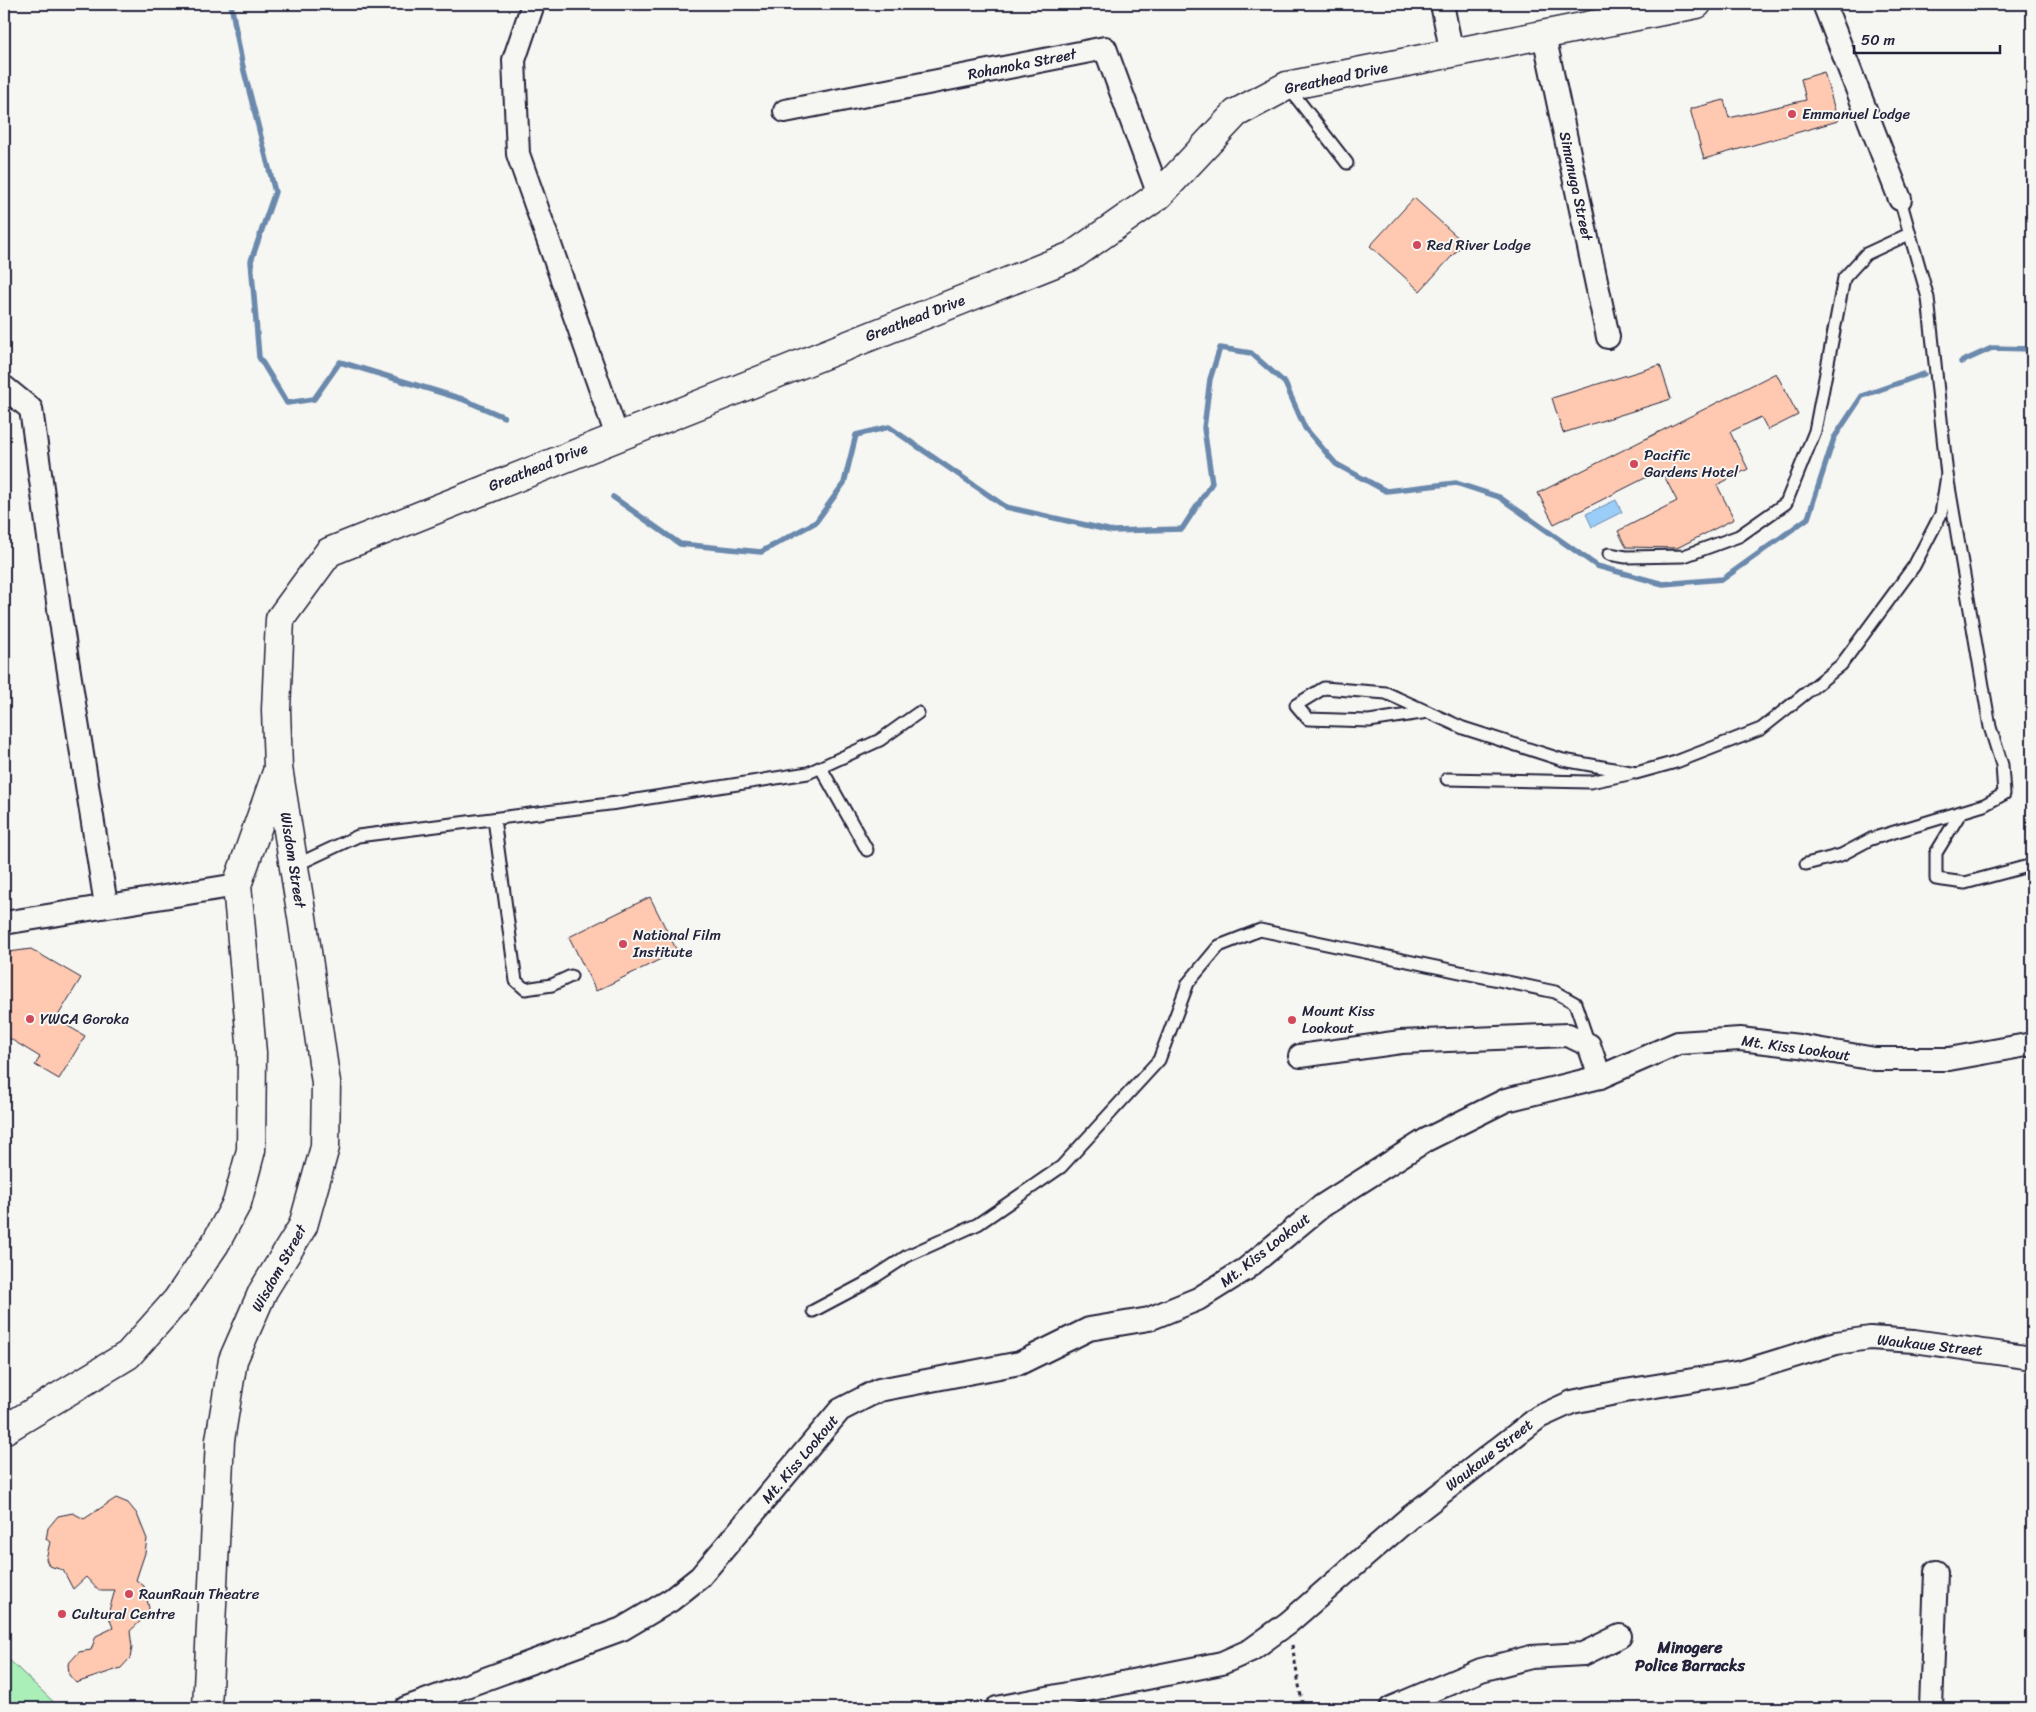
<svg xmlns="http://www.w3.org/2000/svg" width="2036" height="1712" font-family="Sriracha,sans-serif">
<rect width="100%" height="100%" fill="#f6f6f2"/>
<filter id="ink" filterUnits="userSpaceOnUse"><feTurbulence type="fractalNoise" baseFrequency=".02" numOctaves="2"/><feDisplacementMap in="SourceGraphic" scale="10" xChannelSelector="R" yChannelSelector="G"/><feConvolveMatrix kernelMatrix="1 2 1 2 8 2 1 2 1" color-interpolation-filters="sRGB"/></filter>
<g filter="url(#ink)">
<!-- green -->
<polygon fill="#aaeeb8" stroke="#66887a" points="4,1655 60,1708 4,1708"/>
<!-- water -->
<polygon fill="#9acdf7" stroke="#6a89ac" points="1616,500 1622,512 1592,527 1586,514"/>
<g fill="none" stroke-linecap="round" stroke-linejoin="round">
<!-- stream -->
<g stroke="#6a89ac" stroke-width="5.5">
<polyline points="231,4 242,63 275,192 251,261 259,357 287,403 314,399 340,362 462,399 504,417"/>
<polyline points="1961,362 1992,348 2032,349"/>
<polyline points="613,497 680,544 761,552 816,522 844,483 856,435 889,427 1006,507 1112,531 1182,529 1212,483 1204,428 1210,379 1220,348 1251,353 1285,383 1305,428 1336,464 1386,491 1456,483 1499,497 1597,566 1663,584 1723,579 1808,518 1834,438 1862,396 1924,374"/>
</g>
</g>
<!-- building -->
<g fill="#fec9b0" stroke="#22223b">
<polygon points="1824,72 1838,121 1704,159 1690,109 1724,100 1729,118 1806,100 1801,79"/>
<polygon points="1414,198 1464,243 1420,291 1370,246"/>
<polygon points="1660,365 1671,399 1563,433 1552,398"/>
<polygon points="1776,373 1798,415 1768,430 1761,417 1730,432 1748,469 1717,485 1734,519 1677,548 1626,547 1618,531 1677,501 1661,470 1554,524 1538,493"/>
<polygon points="650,897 677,951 596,991 569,937"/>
<polygon points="31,949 81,978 56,1019 85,1036 59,1079 35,1065 40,1057 4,1035 4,960 9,952"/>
<polygon points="116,1498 128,1503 137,1514 147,1539 145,1553 136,1580 144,1586 149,1608 145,1617 130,1631 132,1647 130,1658 121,1668 76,1683 69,1675 68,1664 79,1652 91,1650 96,1636 113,1628 108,1614 115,1590 98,1590 86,1577 73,1589 63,1570 49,1566 46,1559 50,1542 46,1539 47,1534 48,1528 58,1516 73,1513 84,1519"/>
</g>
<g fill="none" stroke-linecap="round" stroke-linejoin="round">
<!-- service casing -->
<g stroke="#22223b" stroke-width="15">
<g id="service">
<polyline points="1288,87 1347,163"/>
<polyline points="1609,554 1626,557 1684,556 1739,536 1786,503 1815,431 1844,278 1866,254 1909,234"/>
<polyline points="1428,712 1369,721 1308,719 1296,705 1324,688 1386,693 1463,728 1563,760 1636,773 1676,762 1761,729 1841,665 1914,566 1941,514 1947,475"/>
<polyline points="821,768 867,850"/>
<polyline points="1447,779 1590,782 1629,774"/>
<polyline points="1961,812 1936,853 1936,879 1965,883 2032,865"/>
<polyline points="494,819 516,981 525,989 552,985 571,976"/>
<polyline points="1806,864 1841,855 1871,839 1984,805 2004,794 2002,765 1990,727 1947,475 1928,298 1900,199"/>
<polyline points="294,866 358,836 617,803 808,773 880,740 918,713"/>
<polyline points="813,1311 864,1284 907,1256 978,1224 1061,1167 1159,1060 1188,983 1219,946 1260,930 1555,992 1575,1003 1589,1044"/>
</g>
</g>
<!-- minor casing -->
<g stroke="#22223b" stroke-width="26">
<g id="minor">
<polyline points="533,4 514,60 518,154 617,436"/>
<polyline points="1442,4 1452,54"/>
<polyline points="1824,4 1900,199"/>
<polyline points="1544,35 1608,337"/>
<polyline points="785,111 1105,48 1159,195"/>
<polyline points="4,387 31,409 59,609 106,905"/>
<polyline points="4,923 237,885"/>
<polyline points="1300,1056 1401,1042 1568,1035 1589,1045 1600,1077"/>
<polyline points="406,1708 622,1629 671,1600 700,1577 840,1410 879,1390 1020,1363 1089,1329 1149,1319 1198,1299 1246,1269 1322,1206 1426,1140 1506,1100 1600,1077 1678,1043 1740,1039 1799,1046 1875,1059 1949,1059 2032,1044"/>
<polyline points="997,1708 1222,1663 1251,1650 1288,1623 1409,1518 1539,1417 1572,1402 1625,1391 1742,1372 1836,1343 1870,1338 1914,1341 2032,1358"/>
<polyline points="1391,1708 1481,1670 1531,1657 1583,1654 1620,1636"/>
<polyline points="1931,1708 1936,1572"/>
</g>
</g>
<!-- tertiary casing -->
<g stroke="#22223b" stroke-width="31">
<g id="tertiary">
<polyline points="4,1430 128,1355 177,1300 215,1244 237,1203 251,1150 252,1053 237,885 277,772"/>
<polyline points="207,1708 220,1440 233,1360 263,1291 303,1226 325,1147 326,1083 302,917 278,768 276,710 280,619 329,552 1072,256 1159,195 1236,113 1287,86 1697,4"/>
</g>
</g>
<!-- path -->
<polyline stroke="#22223b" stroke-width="3" stroke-dasharray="4 4" stroke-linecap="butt" points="1292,1645 1303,1708"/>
<!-- service -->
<use href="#service" stroke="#f6f6f2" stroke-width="11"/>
<!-- minor -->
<use href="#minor" stroke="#f6f6f2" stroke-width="22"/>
<!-- tertiary -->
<use href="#tertiary" stroke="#f6f6f2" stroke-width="28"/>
</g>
</g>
<!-- markers -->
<g fill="#d1495b" stroke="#f6f6f2" stroke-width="2">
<circle cx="1792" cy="114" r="5"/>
<circle cx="1417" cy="245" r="5"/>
<circle cx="1634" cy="464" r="5"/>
<circle cx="623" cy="944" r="5"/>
<circle cx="30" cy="1019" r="5"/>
<circle cx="1292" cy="1020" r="5"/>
<circle cx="129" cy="1594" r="5"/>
<circle cx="62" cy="1614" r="5"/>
</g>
<g text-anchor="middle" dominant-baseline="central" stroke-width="4" stroke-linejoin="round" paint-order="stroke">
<!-- street labels -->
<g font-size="15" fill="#22223b" stroke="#f6f6f2">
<text transform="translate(1022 64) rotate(-11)">Rohanoka Street</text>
<text transform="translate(1336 78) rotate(-12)">Greathead Drive</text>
<text transform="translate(1576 186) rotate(78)">Simanuga Street</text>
<text transform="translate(915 318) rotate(-21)">Greathead Drive</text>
<text transform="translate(538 467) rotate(-22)">Greathead Drive</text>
<text transform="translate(293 860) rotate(81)">Wisdom Street</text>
<text transform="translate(1796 1048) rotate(8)">Mt. Kiss Lookout</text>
<text transform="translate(1265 1250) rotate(-38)">Mt. Kiss Lookout</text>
<text transform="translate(279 1268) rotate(-61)">Wisdom Street</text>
<text transform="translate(1930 1345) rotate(6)">Waukaue Street</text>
<text transform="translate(1489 1455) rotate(-38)">Waukaue Street</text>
<text transform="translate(800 1459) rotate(-50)">Mt. Kiss Lookout</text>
</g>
<!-- poi labels -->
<g font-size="15" fill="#22223b" stroke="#f6f6f2" text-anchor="start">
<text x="1802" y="114">Emmanuel Lodge</text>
<text x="1427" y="245">Red River Lodge</text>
<text x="1644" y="455">Pacific<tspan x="1644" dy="17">Gardens Hotel</tspan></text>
<text x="633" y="935">National Film<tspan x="633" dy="17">Institute</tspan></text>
<text x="1302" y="1011">Mount Kiss<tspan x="1302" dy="17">Lookout</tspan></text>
<text x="40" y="1019">YWCA Goroka</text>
<text x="139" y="1594">RaunRaun Theatre</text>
<text x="72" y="1614">Cultural Centre</text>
</g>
<!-- neighbourhood labels -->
<g font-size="16" font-weight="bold" fill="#22223b" stroke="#f6f6f2">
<text x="1690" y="1647">Minogere<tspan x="1690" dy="18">Police Barracks</tspan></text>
</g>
</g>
<!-- margin -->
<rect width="2036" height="1712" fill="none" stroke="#f6f6f2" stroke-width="20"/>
<rect x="10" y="10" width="2016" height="1692" fill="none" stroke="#22223b" stroke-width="2" filter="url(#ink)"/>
<!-- scale -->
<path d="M1854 45v8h146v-8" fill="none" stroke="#22223b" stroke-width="2.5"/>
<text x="1861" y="45" font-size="15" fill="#22223b" stroke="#f6f6f2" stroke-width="4" paint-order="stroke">50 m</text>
</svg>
